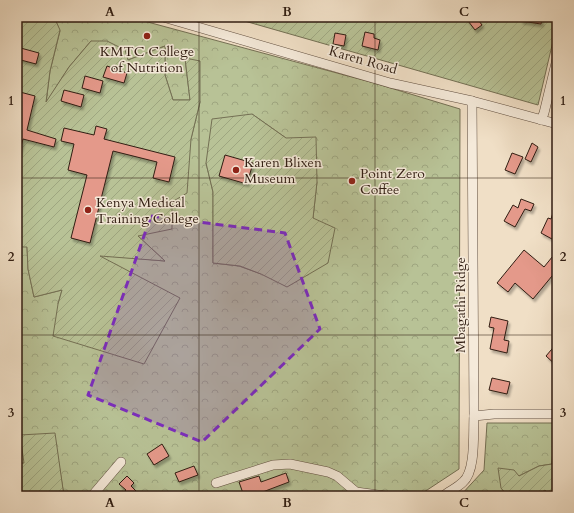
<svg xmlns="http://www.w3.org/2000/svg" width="574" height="513" font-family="Cardo,serif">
<defs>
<pattern id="forest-crowns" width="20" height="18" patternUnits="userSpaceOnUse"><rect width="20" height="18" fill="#b8c296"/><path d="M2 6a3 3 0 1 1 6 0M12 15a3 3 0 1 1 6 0" fill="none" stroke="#9ea680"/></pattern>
<pattern id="garden-furrows" width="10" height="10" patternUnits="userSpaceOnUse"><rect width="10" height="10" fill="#b8c296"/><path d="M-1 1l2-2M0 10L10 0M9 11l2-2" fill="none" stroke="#9ea680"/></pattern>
<filter id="shadow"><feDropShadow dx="2" dy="3" stdDeviation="1" flood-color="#0004"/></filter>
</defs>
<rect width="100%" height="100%" fill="#f0dfc6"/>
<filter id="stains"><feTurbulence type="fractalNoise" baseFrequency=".005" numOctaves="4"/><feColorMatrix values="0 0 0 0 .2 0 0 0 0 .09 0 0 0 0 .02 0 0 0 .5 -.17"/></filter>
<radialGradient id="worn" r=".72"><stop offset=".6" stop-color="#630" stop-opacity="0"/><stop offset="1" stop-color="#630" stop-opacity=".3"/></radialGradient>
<!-- forest -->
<g fill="url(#forest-crowns)" stroke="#747054" fill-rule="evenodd">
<path d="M54,17H129L374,83L460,109L459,469L418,496H64L54,433L24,463L17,464V276L20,262L17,261V247L27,246L28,269L34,297L62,290L58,304L98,255L165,261L138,236L172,202L191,139L200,102L185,58L190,100H173L165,75V46L128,60L91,41L69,67L46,103L50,71L60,31ZM252,114L286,138L317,182L313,218L261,274L239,266L213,263V192L206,163Z"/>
<polygon points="487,423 557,423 557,447 553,448 552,464 539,466 519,476 501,488 508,496 460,496 484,470"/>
</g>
<!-- garden -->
<g fill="url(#garden-furrows)" stroke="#747054">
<polygon points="17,17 54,17 60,30 50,71 46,102 69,67 91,41 107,41 125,50 128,60 165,46 165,75 173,100 190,100 185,58 200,61 200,102 191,139 187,193 172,202 172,229 138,236 165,261 100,256 180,298 144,364 53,336 58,304 62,290 34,297 28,269 27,247 17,247"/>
<polygon points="247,17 557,17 557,24 538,105 241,20"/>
<polygon points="252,114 286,138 316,137 317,182 313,218 335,228 328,263 287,287 261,274 240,266 213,263 213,192 206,163 212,119"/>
<polygon points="55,433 64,496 17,496 17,464 24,463 20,435"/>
<polygon points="557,447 557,496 550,496 545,490 536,496 508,496 501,488 498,468 514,470 519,476 539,466 552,464 553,448"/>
</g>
<!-- building -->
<g fill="#e4998a" stroke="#301d12" filter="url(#shadow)">
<polygon points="465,17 476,17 482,25 475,30"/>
<polygon points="521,17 542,17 541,24 521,21"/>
<polygon points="365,32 374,34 374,38 380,40 378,50 362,46"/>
<polygon points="335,33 346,35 344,46 333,44"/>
<polygon points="17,47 39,53 36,64 17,59"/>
<polygon points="107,66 127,73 124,83 103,77"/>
<polygon points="85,76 103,81 100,93 82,88"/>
<polygon points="64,90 84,95 81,107 61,101"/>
<polygon points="20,92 35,96 27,130 56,139 54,147 23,139 19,154 17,153 17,103"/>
<polygon points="96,126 107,129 104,139 175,157 169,182 153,178 157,162 113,151 90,243 71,238 87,175 68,170 74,144 61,141 64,128 94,135"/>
<polygon points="532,143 538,147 531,162 525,159"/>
<polygon points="512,153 523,157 515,174 505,170"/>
<polygon points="225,155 253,163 247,184 219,176"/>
<polygon points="521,199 534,204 531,211 525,209 515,227 504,221 513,205 518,208"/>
<polygon points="555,206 557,206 557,229 552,239 541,233 548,218 551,219"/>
<polygon points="524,250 544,267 557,251 557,270 533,299 515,283 508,292 497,283"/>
<polygon points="491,317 508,321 504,340 509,341 507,353 490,349 494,328 489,327"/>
<polygon points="557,343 557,366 546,356"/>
<polygon points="492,378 510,382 507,394 489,390"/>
<polygon points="162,444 169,456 154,465 147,454"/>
<polygon points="194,466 198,475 179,482 175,473"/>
<polygon points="286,473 289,482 260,493 244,496 239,482 259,476 261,482"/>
<polygon points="127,476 134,483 131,486 141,496 120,496 126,490 119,484"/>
</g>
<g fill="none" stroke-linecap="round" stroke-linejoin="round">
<!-- street casing -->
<g stroke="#604e3f" stroke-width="10">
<g id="street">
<polyline points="163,17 390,83 472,101 557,124"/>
<polyline points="541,120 544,113 557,59"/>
<polyline points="474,416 494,414 557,414"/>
<polyline points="216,483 273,465 290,464 328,472 337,476 356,492 385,496"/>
<polyline points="92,496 121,462"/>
<path d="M443,496C449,491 457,488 463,482C476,471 473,433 474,416L472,101"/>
</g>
</g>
<!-- street -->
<use href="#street" stroke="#f5eada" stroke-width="9"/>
</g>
<!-- marked area -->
<path fill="#7b2cbf" fill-opacity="0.2" stroke="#7b2cbf" stroke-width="3" stroke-dasharray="8 5" stroke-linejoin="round" d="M151,216L285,233L320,329L202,442L88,395Z"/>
<!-- grid -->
<path fill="none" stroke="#301d12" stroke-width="1" stroke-opacity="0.55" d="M199,17V496M375,17V496M17,178H557M17,335H557"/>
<!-- markers -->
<g fill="#8f2418" stroke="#f5eada" stroke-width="1.5">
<circle cx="147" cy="36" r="4"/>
<circle cx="236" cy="170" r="4"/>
<circle cx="352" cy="181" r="4"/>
<circle cx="88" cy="210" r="4"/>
</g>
<g text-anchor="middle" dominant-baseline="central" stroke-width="3" stroke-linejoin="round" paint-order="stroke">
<!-- poi labels -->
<g font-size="14" fill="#301d12" stroke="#f5eada" text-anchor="start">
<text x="147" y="51" text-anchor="middle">KMTC College<tspan x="147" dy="16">of Nutrition</tspan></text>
<text x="244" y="162">Karen Blixen<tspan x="244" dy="16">Museum</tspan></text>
<text x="360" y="173">Point Zero<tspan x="360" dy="16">Coffee</tspan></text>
<text x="96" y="202">Kenya Medical<tspan x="96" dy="16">Training College</tspan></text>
</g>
<!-- street labels -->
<g font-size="14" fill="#301d12" stroke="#f5eada">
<text transform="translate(363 60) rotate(16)">Karen Road</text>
<text transform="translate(460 305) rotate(-90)">Mbagathi Ridge</text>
</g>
</g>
<!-- margin -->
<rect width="574" height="513" fill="none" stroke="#f0dfc6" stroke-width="44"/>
<rect x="22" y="22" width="530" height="469" fill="none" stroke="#301d12" stroke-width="1.5"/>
<g font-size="13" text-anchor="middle" font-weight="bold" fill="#301d12">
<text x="110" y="16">A</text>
<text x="287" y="16">B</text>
<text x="464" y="16">C</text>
<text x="11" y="105">1</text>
<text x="563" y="105">1</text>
<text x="11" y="261">2</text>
<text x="563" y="261">2</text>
<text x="11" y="417">3</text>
<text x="563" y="417">3</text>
<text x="110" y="507">A</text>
<text x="287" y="507">B</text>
<text x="464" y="507">C</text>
</g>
<rect width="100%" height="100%" filter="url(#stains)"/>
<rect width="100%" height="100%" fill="url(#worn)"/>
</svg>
